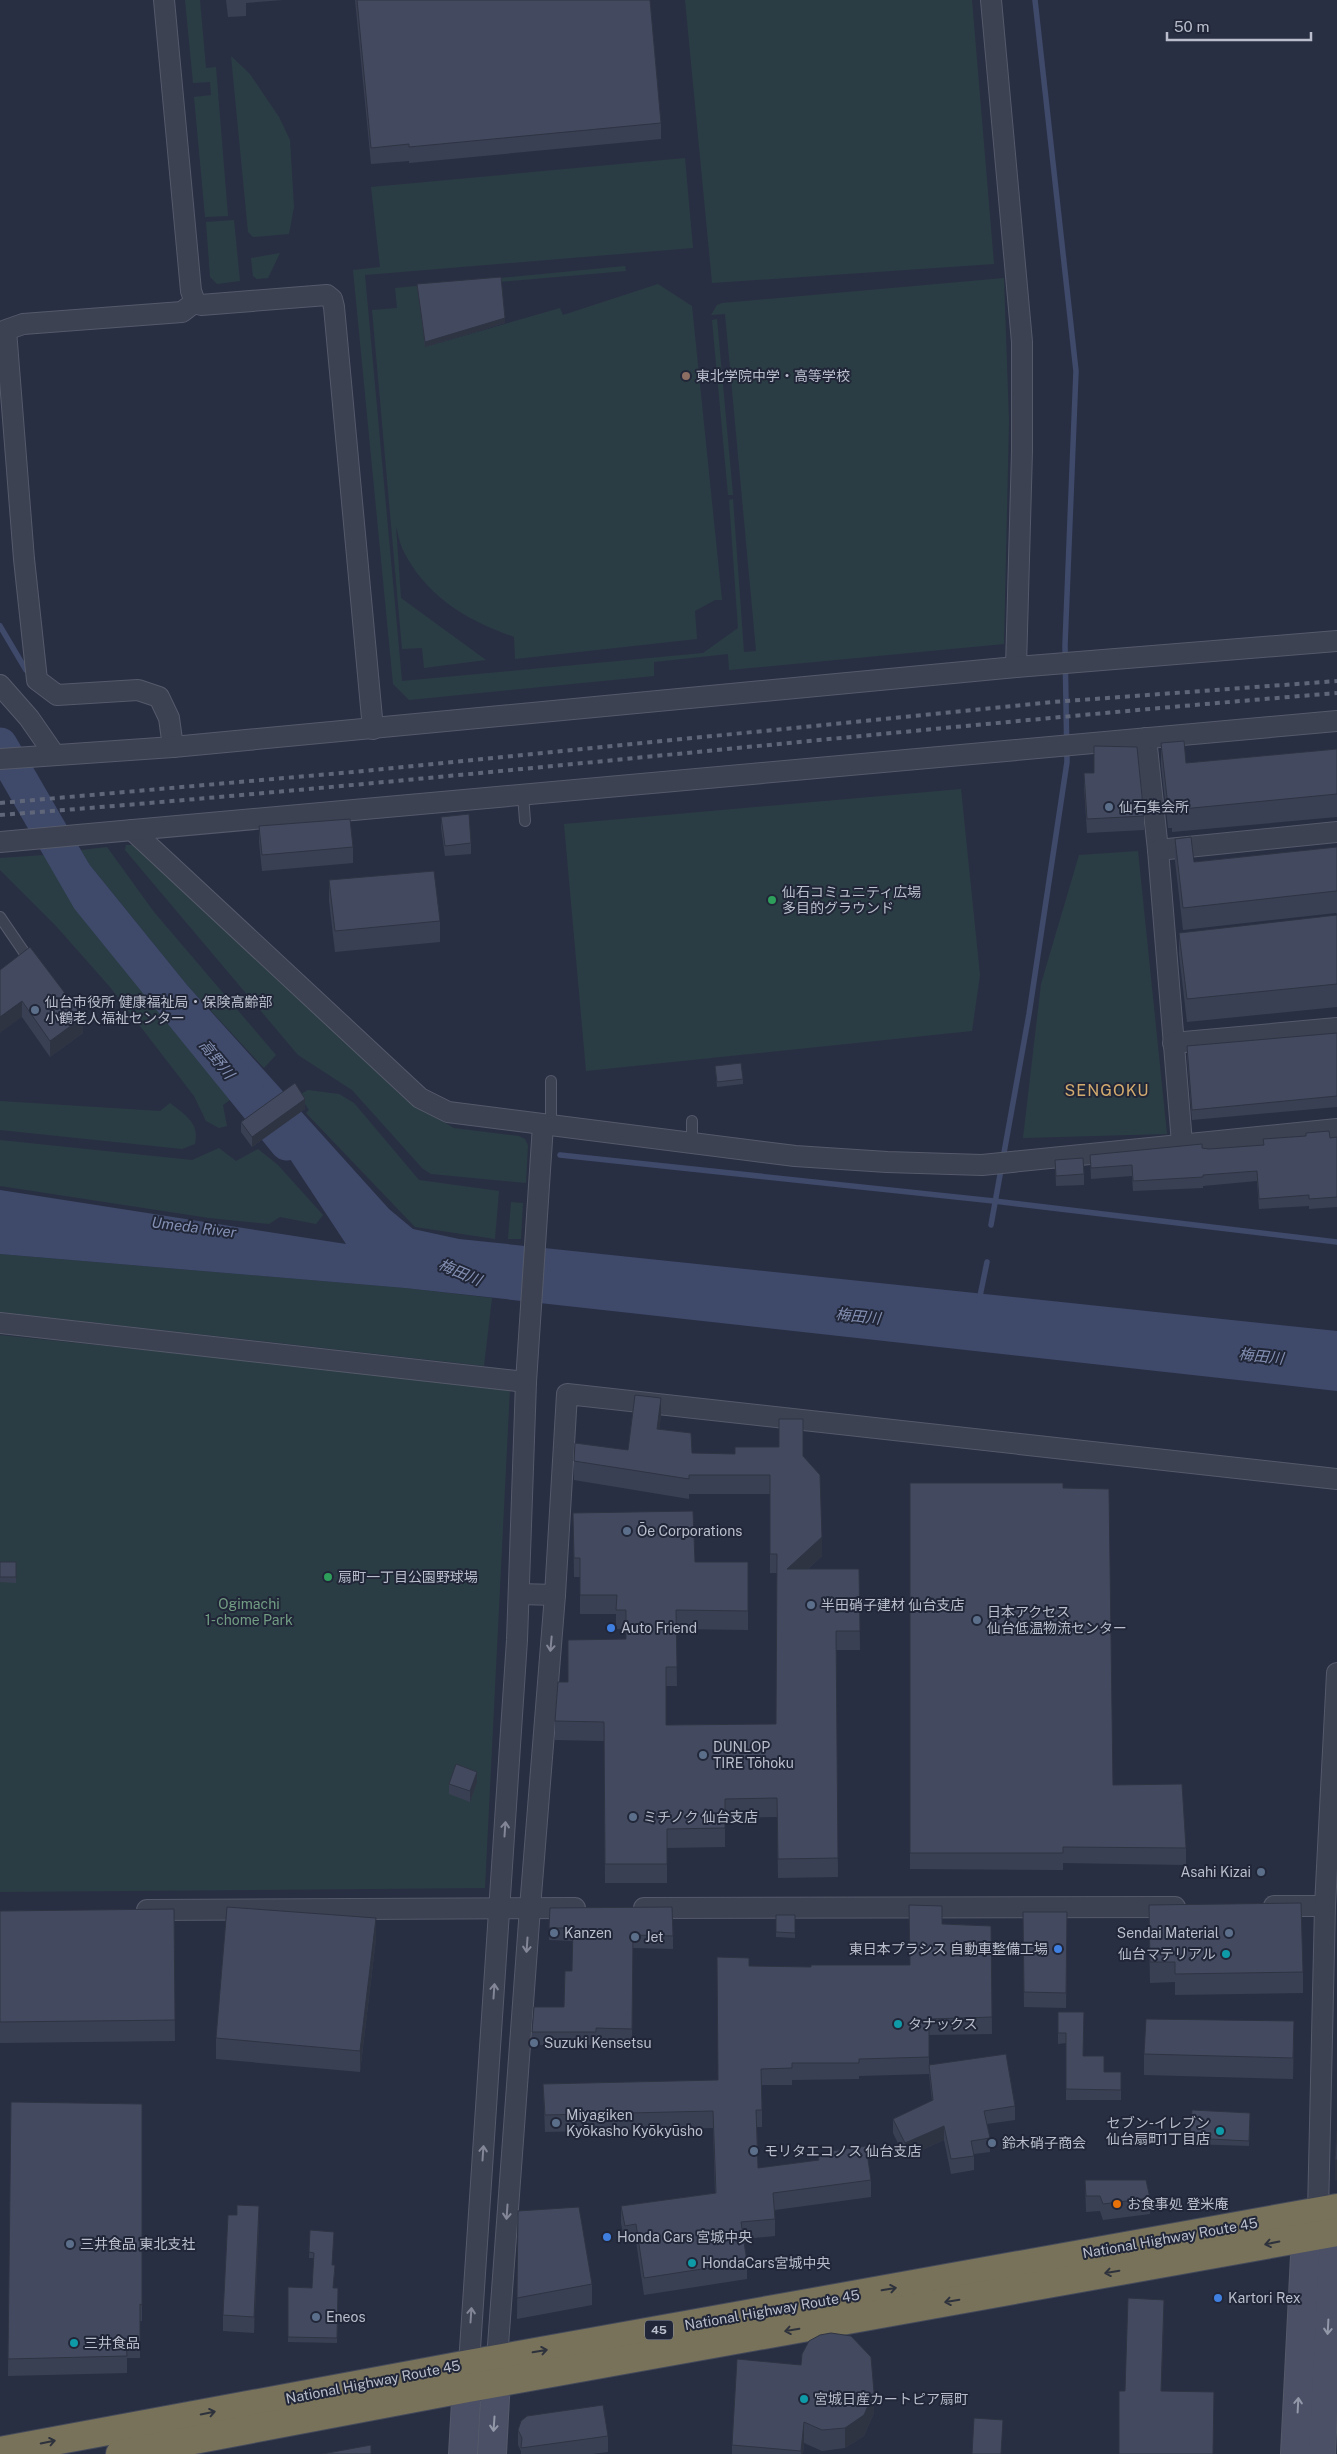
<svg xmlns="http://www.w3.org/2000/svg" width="1337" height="2454" font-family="'Public Sans','Noto Sans JP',sans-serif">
<rect width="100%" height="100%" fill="#292f43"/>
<!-- green -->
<g fill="#2b3d44">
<polygon points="185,0 200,0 206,68 216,67 228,216 205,217 194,97 211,95 210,82 193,83"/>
<polygon points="685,0 972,0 994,264 712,283"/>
<polygon points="231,56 250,74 279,117 290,140 294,207 289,234 253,237 248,232"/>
<polygon points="685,158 693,248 365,275 402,681 703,653 738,628 729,500 733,499 744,652 756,651 725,314 711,315 717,305 722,303 1004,278 1009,421 1004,644 729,670 728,654 654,662 654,676 409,700 393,684 353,270 380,267 371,187"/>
<polygon points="234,220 240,281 217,284 210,277 206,222"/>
<polygon points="280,253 268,278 257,279 253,276 251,258"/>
<path d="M625,266L626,271L418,289L425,347L560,308L563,315L658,284L692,306L722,600H715L695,611L697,639L515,659L514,637C466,620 425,596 402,548C399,541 398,533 396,526L401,598L486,660L424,668L422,648L402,649L372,310L397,308L395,288Z"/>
<polygon points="717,319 733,495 728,495 712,320"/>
<polygon points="961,789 980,975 972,1031 586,1071 564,824"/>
<polygon points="126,845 138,845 405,1099 454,1128 519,1136 525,1139 528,1145 526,1183 431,1174 422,1168 352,1090 298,1055 125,850"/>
<polygon points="107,847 154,912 276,1055 264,1068 187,985 89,864 81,850"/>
<polygon points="1138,851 1167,1134 1023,1138 1041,984 1079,855"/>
<polygon points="59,854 85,899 239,1093 223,1105 227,1126 219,1128 206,1121 194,1096 110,987 56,926 0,870 0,858"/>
<polygon points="308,1090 339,1094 354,1103 419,1180 499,1191 495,1239 415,1227 306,1113 309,1110 299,1095"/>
<path d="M0,1101L160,1111L170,1103C185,1115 200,1123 195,1144L182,1149L0,1130Z"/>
<polygon points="0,1140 192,1160 219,1148 236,1161 258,1149 278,1165 323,1215 316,1224 280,1217 269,1224 209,1218 0,1186"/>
<polygon points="511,1202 523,1203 521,1239 508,1239"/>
<polygon points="0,1254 405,1288 492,1298 484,1366 0,1312"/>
<polygon points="0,1335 510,1388 485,1888 0,1892"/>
</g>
<!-- water -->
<polygon fill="#3f4a6b" points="0,729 48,797 89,864 187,985 389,1209 413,1229 459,1239 1337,1331 1337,1391 405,1288 0,1254 0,1190 346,1244 223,1057 99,905 0,756"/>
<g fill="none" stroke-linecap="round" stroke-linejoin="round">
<!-- stream -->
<g stroke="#3f4a6b" stroke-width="5.5">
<polyline points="0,626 26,670"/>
<polyline points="560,1155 994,1201 1337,1242"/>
<polyline points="991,1225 1029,1014 1067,762 1065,645 1076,371 1035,0"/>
<polyline points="979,1301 987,1262"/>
</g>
<!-- river -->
<polyline stroke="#3f4a6b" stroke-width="35" points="0,745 89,899 287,1143"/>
<!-- lane casing -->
<g stroke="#555a6a" stroke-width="12">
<g id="lane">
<polyline points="523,795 525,821"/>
<polyline points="0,917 26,955"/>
<polyline points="551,1081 551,1126"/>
<polyline points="692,1143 692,1121"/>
</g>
</g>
<!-- street casing -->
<g stroke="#555a6a" stroke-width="22">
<g id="street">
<polyline points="164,0 191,291 195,302 201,305 327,295 332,299 334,307 373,729"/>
<polyline points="991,0 1022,342 1022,451 1016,667"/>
<polyline points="0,685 29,718 54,754"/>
<polyline points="1146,738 1158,850 1182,1143"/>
<polyline points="173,747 169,718 159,697 138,690 57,695 37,680 24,559 6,330 23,324 182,312 195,302"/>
<polyline points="0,759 173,747 1016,667 1337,641"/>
<polyline points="132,830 420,1098 448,1112 795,1156 887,1162 982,1165 1337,1129"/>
<polyline points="0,842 1337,721"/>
<polyline points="1158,850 1337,832"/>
<polyline points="1173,1043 1337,1028"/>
<polyline points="0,1323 526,1382"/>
<polyline points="520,1594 555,1595"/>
<polyline points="1274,1906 1325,1906"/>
<polyline points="644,1908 1175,1907"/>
<polyline points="147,1910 575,1908"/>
<polyline points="1318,2212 1325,1906 1337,1673"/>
<polyline points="497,2359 530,1908 555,1595 567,1394 1337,1479"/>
<polyline points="469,2364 517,1640 526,1382 543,1125"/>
</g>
</g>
<!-- secondary casing -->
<g stroke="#555a6a" stroke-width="30">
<g id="secondary">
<polyline points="1319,2213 1331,2233 1321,2454"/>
<polyline points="463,2454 468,2366"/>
<polyline points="492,2454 497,2361"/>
<polyline points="1295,2454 1306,2236 1316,2216"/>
</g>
</g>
<!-- highway casing -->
<g stroke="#444a5a" stroke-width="30">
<g id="highway">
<polyline points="0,2451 469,2364 1337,2208"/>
<polyline points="120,2454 468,2388 1337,2232"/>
</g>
</g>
<!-- lane -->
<use href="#lane" stroke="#3d4253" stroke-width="10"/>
<!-- street -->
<use href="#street" stroke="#3d4253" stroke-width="20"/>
<!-- secondary -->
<use href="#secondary" stroke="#4b5066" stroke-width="28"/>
<!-- highway -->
<use href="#highway" stroke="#78725a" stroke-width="28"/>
<!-- rail -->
<g stroke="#5f6679" stroke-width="4" stroke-dasharray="5 5" stroke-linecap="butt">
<polyline points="0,803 353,772 1053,702 1337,681"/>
<path d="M0,815C446,781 891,729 1337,693"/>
</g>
</g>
<!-- wall -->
<g fill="#3a4053">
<polygon points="226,0 283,0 246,3 246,16 228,17"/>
<polygon points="355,0 650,0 661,123 661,139 409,163 409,161 371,164"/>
<polygon points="417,284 505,323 425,347"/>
<polygon points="1161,743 1186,763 1337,749 1337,817 1172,832 1172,828 1168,828 1161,765"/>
<polygon points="1084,773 1144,816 1144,830 1087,833 1084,787"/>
<polygon points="441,817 471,843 471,854 445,856 441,828"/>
<polygon points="259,826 353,847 353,863 262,871 259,842"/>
<polygon points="1175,839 1194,862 1337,847 1337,914 1336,913 1183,930 1175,861"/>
<polygon points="329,880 440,921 440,942 335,952 329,901"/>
<polygon points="1337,915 1337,1007 1187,1022 1179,955 1179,933"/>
<polygon points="0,970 83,1033 50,1057 22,1017"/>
<polygon points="1337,1033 1337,1107 1192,1120 1187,1057 1187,1046"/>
<polygon points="715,1066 743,1079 743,1084 717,1087"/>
<polygon points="305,1109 252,1147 241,1132 241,1122"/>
<polygon points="1337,1137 1337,1207 1309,1209 1309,1206 1259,1209 1257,1181 1203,1186 1203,1188 1133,1191 1132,1176 1091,1179 1090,1155 1202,1148 1209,1149 1263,1145"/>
<polygon points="1055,1160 1084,1174 1084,1185 1056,1186"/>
<polygon points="661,1417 659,1429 692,1453 803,1456 822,1556 808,1569 859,1569 860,1650 836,1650 838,1877 778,1878 777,1817 725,1818 725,1847 667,1848 667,1883 605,1883 604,1741 555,1740 555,1721 568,1682 626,1639 626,1629 616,1629 616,1614 580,1614 580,1577 574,1577 573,1513 695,1562 748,1562 748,1630 676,1629 677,1686 666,1686 666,1725 776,1724 777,1573 770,1573 770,1494 689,1494 689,1499 574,1480 574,1461 628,1450"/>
<polygon points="910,1483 1063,1488 1113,1785 1186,1848 1186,1865 1063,1863 1063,1870 910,1869"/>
<polygon points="0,1562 16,1562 16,1583 0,1582"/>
<polygon points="477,1782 470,1802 449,1794 449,1784"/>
<polygon points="909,1905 942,1924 991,1926 992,2034 929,2035 929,2065 1015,2106 1015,2120 987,2124 990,2138 990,2152 974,2154 974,2170 951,2174 944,2140 905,2158 893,2133 893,2119 932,2101 929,2074 859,2076 859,2079 792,2080 792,2085 762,2085 762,2127 757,2127 758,2168 818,2160 818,2153 871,2180 871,2197 775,2210 775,2236 744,2239 747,2262 747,2279 644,2295 636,2241 625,2243 621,2223 621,2206 715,2193 713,2128 545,2132 543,2084 718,2080 749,1966 811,1967 910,1965"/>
<polygon points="550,1908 673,1936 673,1949 633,1948 632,2042 596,2041 596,2045 532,2045 532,2032 564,2007 572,1971 573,1941 549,1940"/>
<polygon points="174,1909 175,2041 0,2043 0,1911"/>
<polygon points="1023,1912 1067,1928 1066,2008 1024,2007"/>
<polygon points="776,1915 795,1915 795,1938 776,1937"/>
<polygon points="1149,1926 1303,1972 1303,1993 1175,1995 1175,1982 1150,1983"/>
<polygon points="376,1939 360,2072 216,2059 216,2038"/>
<polygon points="1058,2012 1083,2056 1104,2072 1121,2072 1121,2100 1066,2100 1066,2043 1058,2044"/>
<polygon points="1294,2042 1293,2079 1144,2075 1144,2054"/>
<polygon points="11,2102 142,2104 142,2321 140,2321 140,2358 127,2358 127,2373 8,2376"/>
<polygon points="1192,2110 1250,2113 1249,2146 1190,2144"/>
<polygon points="1085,2180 1150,2198 1150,2214 1103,2220 1100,2211 1086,2212"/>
<polygon points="518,2211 592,2284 592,2305 517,2319"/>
<polygon points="259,2222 254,2333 223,2331 223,2315"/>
<polygon points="310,2230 335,2270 333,2288 338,2288 337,2343 288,2342 288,2287 312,2288 314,2258 309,2258"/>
<polygon points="801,2365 874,2413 864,2436 845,2448 822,2451 804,2443 803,2454 732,2454 732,2445"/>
<polygon points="518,2430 608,2436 608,2452 592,2454 521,2454 521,2451 518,2445"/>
</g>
<!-- shaded-wall -->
<g fill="#2f3443">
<polygon points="505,318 505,323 425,347 425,342"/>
<polygon points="22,1001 22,1017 0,1033 0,1017"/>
<polygon points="83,1017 83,1033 50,1057 50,1041"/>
<polygon points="305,1099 305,1109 252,1147 252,1137"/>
<polygon points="661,1398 661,1417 657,1448 657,1429"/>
<polygon points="822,1537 822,1556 787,1588 787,1569"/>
<polygon points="477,1772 477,1782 470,1802 470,1791"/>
<polygon points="376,1918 376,1939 360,2072 360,2051"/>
<polygon points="1294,2021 1294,2042 1293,2079 1293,2058"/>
<polygon points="944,2126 944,2140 905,2158 905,2143"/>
<polygon points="1335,2160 1337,2160 1337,2180 1335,2181"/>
<polygon points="259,2206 259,2222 254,2333 254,2317"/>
<polygon points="1164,2300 1164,2320 1161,2411 1161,2391"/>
<polygon points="874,2392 874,2413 864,2436 845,2448 845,2428"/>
<polygon points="804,2422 804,2443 803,2454 801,2454"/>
</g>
<!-- building -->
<g fill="#434a60" stroke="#2f3443">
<polygon points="357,0 650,0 661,123 409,147 409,144 371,148"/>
<polygon points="501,277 505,318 425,342 417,284"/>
<polygon points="1184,741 1186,763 1337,749 1337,794 1172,810 1172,806 1168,806 1161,743"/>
<polygon points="1094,746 1137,747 1144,816 1087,819 1084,773 1094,773"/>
<polygon points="469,814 471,843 445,846 441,817"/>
<polygon points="350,819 353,847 262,855 259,826"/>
<polygon points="1191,837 1194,862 1337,847 1337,891 1336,891 1183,908 1175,839"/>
<polygon points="434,871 440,921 335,931 329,880"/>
<polygon points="1337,915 1337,984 1187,999 1179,933"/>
<polygon points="30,947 83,1017 50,1041 22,1001 0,1017 0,970"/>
<polygon points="1337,1033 1337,1096 1192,1110 1187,1046"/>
<polygon points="741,1063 743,1079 717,1082 715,1066"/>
<polygon points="295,1083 305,1099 252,1137 241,1122"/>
<polygon points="1329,1131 1330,1138 1337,1137 1337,1197 1309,1199 1309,1195 1259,1199 1257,1171 1203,1175 1203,1177 1133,1181 1132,1165 1091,1168 1090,1155 1202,1144 1202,1148 1209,1149 1264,1145 1263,1139 1306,1136 1306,1133"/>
<polygon points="1083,1158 1084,1174 1056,1176 1055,1160"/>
<polygon points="635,1395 661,1398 657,1429 691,1433 692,1453 735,1454 735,1447 779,1447 779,1419 803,1419 803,1456 820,1475 822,1537 787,1569 859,1569 860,1631 836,1631 838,1858 778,1859 777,1798 725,1799 725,1828 667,1829 667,1864 605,1864 604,1722 555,1721 558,1682 568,1682 568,1640 626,1639 626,1610 616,1610 617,1595 580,1595 580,1558 574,1558 573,1513 693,1511 695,1562 748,1562 748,1611 676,1610 677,1667 666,1667 666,1725 776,1724 777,1554 770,1554 770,1475 689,1475 689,1479 574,1461 575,1443 628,1450"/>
<polygon points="910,1483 1063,1483 1063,1488 1109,1489 1113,1785 1182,1784 1186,1848 1063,1847 1063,1853 910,1853"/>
<rect x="0" y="1562" width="16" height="15"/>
<polygon points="456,1764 477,1772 470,1791 449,1784"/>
<polygon points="1301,1903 1303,1972 1175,1974 1175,1962 1150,1962 1149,1905"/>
<polygon points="909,1905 942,1906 942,1924 991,1926 992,2017 929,2019 929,2057 859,2059 859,2063 792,2063 792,2068 761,2069 762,2110 756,2110 758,2168 819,2160 818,2153 866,2146 871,2180 773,2193 775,2219 741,2222 747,2262 644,2278 636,2224 625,2226 621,2206 716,2193 713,2111 545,2115 543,2084 718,2080 717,1957 749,1958 749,1966 811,1967 811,1965 910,1965"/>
<polygon points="227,1907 376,1918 360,2051 216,2038"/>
<polygon points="672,1907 673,1936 633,1935 632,2029 596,2028 596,2032 532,2032 534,2007 564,2007 565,1971 572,1971 573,1928 549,1928 550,1908"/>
<polygon points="174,1909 175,2020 0,2022 0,1911"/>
<polygon points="1023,1912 1067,1912 1066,1993 1024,1992"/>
<polygon points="776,1915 795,1915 795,1933 776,1932"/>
<polygon points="1058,2012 1084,2012 1083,2056 1104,2056 1104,2072 1121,2072 1121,2090 1066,2089 1066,2033 1058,2033"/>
<polygon points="1146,2019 1294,2021 1293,2058 1144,2054"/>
<polygon points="1006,2054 1015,2106 984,2111 990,2138 971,2141 974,2156 951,2159 944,2126 905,2143 893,2119 933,2100 929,2065"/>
<polygon points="11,2102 142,2104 142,2305 140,2304 140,2342 126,2341 127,2356 8,2359"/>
<polygon points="1192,2110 1250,2113 1249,2141 1190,2138"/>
<polygon points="1337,2131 1337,2160 1335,2160"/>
<polygon points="1085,2180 1146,2180 1150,2198 1103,2204 1100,2196 1086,2196"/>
<polygon points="237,2205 259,2206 254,2317 223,2315 228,2215 237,2215"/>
<polygon points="579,2207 592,2284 517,2298 518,2211"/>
<polygon points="310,2230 334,2232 332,2265 335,2265 333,2288 338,2288 337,2338 288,2337 288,2287 312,2288 314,2253 309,2252"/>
<polygon points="1128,2298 1164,2300 1161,2391 1214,2392 1213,2454 1119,2454 1119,2391 1125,2391"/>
<polygon points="831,2333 851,2336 871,2357 874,2392 864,2415 845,2428 822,2430 804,2422 801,2451 732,2445 737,2359 801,2365 802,2354 809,2341 820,2335"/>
<polygon points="603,2405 608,2436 521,2448 522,2438 518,2430 521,2421 527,2416"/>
<polygon points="974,2418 1003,2420 1001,2454 972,2454"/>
<polygon points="371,2445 371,2454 322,2454"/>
</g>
<!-- one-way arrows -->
<defs><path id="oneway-shaft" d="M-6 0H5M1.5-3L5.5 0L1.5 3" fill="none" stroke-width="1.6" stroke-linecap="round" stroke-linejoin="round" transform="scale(1.25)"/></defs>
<g stroke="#828696">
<use href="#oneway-shaft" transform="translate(551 1644) rotate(95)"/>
<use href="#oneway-shaft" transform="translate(505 1829) rotate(-86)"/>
<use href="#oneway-shaft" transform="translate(527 1945) rotate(94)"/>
<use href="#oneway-shaft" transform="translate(494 1991) rotate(-86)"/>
<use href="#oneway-shaft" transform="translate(483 2153) rotate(-86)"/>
<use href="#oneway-shaft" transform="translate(507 2212) rotate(94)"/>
<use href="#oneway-shaft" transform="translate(471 2315) rotate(-86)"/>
</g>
<g stroke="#2e323d">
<use href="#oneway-shaft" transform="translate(1272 2243) rotate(169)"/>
<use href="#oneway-shaft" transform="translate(1112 2272) rotate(170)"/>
<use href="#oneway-shaft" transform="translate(889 2289) rotate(-10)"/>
<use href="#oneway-shaft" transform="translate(952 2301) rotate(170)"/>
<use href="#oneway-shaft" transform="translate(792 2330) rotate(170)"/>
<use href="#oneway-shaft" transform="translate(540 2351) rotate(-10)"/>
<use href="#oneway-shaft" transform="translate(208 2413) rotate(-11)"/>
<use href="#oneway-shaft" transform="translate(48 2442) rotate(-11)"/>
</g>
<g stroke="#9398a8">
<use href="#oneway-shaft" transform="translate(1328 2327) rotate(93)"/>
<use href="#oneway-shaft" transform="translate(1298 2405) rotate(-87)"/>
<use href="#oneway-shaft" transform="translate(494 2424) rotate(94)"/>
</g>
<!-- markers -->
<circle fill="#8d6e63" stroke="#212738" stroke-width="2" cx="686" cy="376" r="5"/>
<g fill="#5c6f8a" stroke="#212738" stroke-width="2">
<circle cx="1109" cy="807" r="5"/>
<circle cx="35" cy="1010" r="5"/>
<circle cx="627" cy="1531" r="5"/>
<circle cx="811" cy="1605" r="5"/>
<circle cx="977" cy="1620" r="5"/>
<circle cx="703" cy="1755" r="5"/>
<circle cx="633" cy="1817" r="5"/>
<circle cx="1261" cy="1872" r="5"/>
<circle cx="554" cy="1933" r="5"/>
<circle cx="1229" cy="1933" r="5"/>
<circle cx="635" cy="1937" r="5"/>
<circle cx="534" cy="2043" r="5"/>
<circle cx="556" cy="2123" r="5"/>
<circle cx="992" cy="2143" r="5"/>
<circle cx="754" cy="2151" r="5"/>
<circle cx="70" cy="2244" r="5"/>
<circle cx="316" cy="2317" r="5"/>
</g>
<g fill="#2e9e5b" stroke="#212738" stroke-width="2">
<circle cx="772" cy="900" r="5"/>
<circle cx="328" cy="1577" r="5"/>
</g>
<g fill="#3f7fe0" stroke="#212738" stroke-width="2">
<circle cx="611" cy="1628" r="5"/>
<circle cx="1058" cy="1949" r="5"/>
<circle cx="607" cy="2237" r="5"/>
<circle cx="1218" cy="2298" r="5"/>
</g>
<g fill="#0f9aa8" stroke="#212738" stroke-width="2">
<circle cx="1226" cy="1954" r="5"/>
<circle cx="898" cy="2024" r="5"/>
<circle cx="1220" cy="2131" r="5"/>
<circle cx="692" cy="2263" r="5"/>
<circle cx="74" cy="2343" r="5"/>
<circle cx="804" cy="2399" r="5"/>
</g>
<circle fill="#e8710a" stroke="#212738" stroke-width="2" cx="1117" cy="2204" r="5"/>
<g text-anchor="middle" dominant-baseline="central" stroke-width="4" stroke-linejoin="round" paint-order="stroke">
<!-- shield labels -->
<rect fill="#212738" stroke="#8c91a0" stroke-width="1" x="645" y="2320.5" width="28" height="19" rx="4"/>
<g font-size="12" font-weight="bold" fill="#babecc">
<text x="659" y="2330">45</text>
</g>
<!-- poi labels -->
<g font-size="14" fill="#babecc" stroke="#212738" text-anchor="start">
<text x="696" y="376">東北学院中学・高等学校</text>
<text x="1119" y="807">仙石集会所</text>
<text x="782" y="892">仙石コミュニティ広場<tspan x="782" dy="16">多目的グラウンド</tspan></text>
<text x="45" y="1002">仙台市役所 健康福祉局・保険高齢部<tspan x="45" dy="16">小鶴老人福祉センター</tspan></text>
<text x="637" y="1531">Ōe Corporations</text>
<text x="338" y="1577">扇町一丁目公園野球場</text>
<text x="821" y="1605">半田硝子建材 仙台支店</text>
<text x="987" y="1612">日本アクセス<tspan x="987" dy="16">仙台低温物流センター</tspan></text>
<text x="621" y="1628">Auto Friend</text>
<text x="713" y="1747">DUNLOP<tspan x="713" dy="16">TIRE Tōhoku</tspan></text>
<text x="643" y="1817">ミチノク 仙台支店</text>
<text x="1251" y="1872" text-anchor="end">Asahi Kizai</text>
<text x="564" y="1933">Kanzen</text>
<text x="1219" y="1933" text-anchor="end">Sendai Material</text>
<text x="645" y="1937">Jet</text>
<text x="1048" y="1949" text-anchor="end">東日本プラシス 自動車整備工場</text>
<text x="1216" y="1954" text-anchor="end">仙台マテリアル</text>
<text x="908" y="2024">タナックス</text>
<text x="544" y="2043">Suzuki Kensetsu</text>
<text x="566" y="2115">Miyagiken<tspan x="566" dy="16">Kyōkasho Kyōkyūsho</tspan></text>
<text x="1210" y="2123" text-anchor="end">セブン-イレブン<tspan x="1210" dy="16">仙台扇町1丁目店</tspan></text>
<text x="1002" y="2143">鈴木硝子商会</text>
<text x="764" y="2151">モリタエコノス 仙台支店</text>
<text x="1127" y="2204">お食事処 登米庵</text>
<text x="617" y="2237">Honda Cars 宮城中央</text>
<text x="80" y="2244">三井食品 東北支社</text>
<text x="702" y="2263">HondaCars宮城中央</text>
<text x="1228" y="2298">Kartori Rex</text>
<text x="326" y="2317">Eneos</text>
<text x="84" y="2343">三井食品</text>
<text x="814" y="2399">宮城日産カートピア扇町</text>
</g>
<!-- park labels -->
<g font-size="14" fill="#729c83" stroke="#212738">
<text x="249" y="1604">Ogimachi<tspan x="249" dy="16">1-chome Park</tspan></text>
</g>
<!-- street labels -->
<g font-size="14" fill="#babecc" stroke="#212738">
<text transform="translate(1170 2238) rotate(-10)">National Highway Route 45</text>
<text transform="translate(772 2310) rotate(-10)">National Highway Route 45</text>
<text transform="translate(373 2382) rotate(-11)">National Highway Route 45</text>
</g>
<!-- water labels -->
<g font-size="15" font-style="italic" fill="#838fb2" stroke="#212738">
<text transform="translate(217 1059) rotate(51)">高野川</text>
<text transform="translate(194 1227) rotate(7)">Umeda River</text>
<text transform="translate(460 1272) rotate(23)">梅田川</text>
<text transform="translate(858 1316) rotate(6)">梅田川</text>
<text transform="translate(1261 1356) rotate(6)">梅田川</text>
</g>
<!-- quarter labels -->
<g font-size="16" letter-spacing="1" fill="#d3ab6f" stroke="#212738">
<text x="1107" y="1090">SENGOKU</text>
</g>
</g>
<!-- scale -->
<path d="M1167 32v8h144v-8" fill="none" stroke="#babecc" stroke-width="2.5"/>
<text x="1174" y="32" font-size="15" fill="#babecc" stroke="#212738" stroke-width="4" paint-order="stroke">50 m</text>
</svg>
